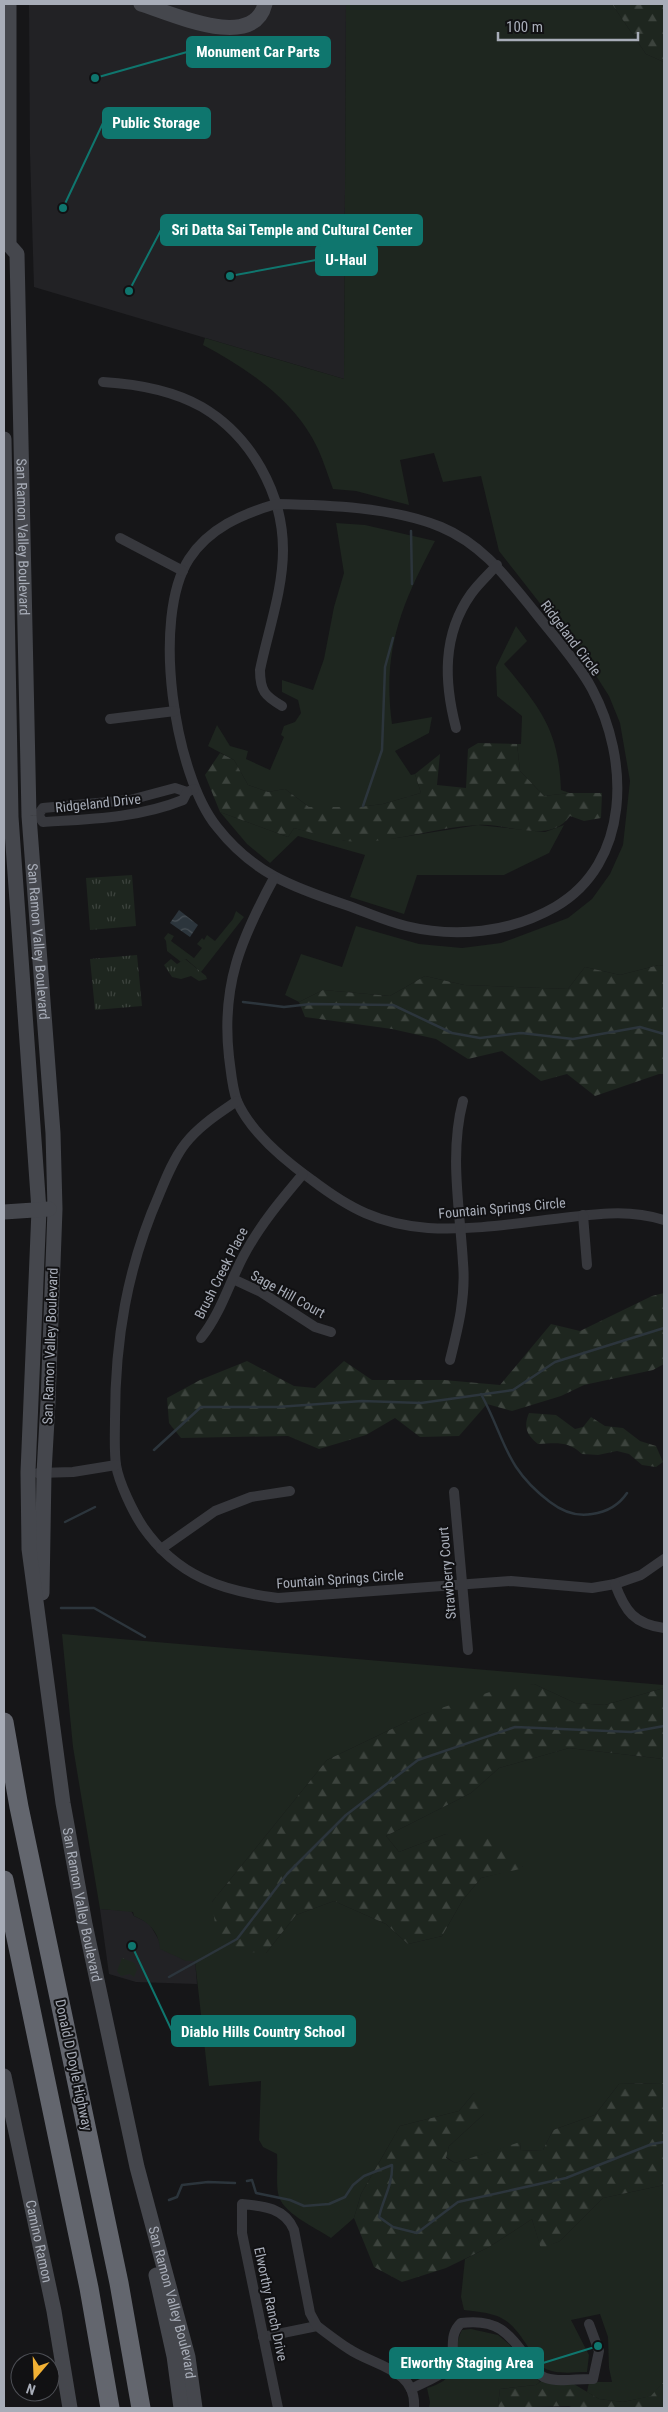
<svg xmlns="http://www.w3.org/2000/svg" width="668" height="2412" font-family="'Roboto Condensed',sans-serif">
<defs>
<pattern id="forest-firs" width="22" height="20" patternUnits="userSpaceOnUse" patternTransform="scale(1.25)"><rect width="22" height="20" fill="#1e261f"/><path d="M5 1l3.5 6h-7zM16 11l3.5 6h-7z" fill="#3c433d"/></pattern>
<pattern id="park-tufts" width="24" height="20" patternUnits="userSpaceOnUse" patternTransform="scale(1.25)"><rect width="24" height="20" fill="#1e261f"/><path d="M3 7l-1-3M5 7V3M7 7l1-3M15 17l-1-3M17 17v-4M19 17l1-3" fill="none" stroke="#3c433d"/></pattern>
<pattern id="water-waves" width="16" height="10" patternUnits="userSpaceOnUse" patternTransform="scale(1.25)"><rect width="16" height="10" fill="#2c353c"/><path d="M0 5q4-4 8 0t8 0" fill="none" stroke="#485056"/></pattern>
</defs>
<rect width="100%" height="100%" fill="#161618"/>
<!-- built -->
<g fill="#222225">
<polygon points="29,4 346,4 344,379 34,287 30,153"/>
<polygon points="100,1909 131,1911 134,1916 149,1923 160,1942 195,1960 197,1984 136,1982 109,1974"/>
</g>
<!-- green -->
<g fill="#1e261f">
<path d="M346,4H612L646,54L664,62V966L659,965L620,975L585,967L568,989L464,985L425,976L390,996L323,990L299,1002L285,995L301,954L342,967L356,926L419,944L462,948L501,943L568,918L592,899L610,874L623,845L630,781L620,723L609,696L593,671L499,551L481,476L443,482L434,453L400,460L409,505L356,491L333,489C328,476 324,462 318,449C296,401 248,369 203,345L205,338L344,379Z"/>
<path d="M336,523L365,525L435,541C401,605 382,651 392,724L432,717L429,733L395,751L411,775L415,774L421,793L383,804L359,807H309L285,789L268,792L248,785L234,760L208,746L217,725L230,746L248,751L246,759L270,770L284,737L281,735L284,726L295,722L301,713L298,700L282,692V680L313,690L324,659L334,607L344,573Z"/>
<path d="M516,626L527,641L504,664C541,709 559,731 561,790L570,793L544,796L520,771L517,744H521L522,716L497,696L496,667Z"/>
<polygon points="220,812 288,837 294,828 346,841 396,838 478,825 545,832 564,825 549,853 504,875 417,875 404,914 350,897 365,855 298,836 270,863 247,844"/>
<polygon points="236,911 244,917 201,972 186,959 181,962 167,951 166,941 164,938 168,933 174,936 171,941 194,958 202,948 197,944 202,938 204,940 207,935 215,941 233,919"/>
<path d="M62,1634L664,1685V1688L605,1705L575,1703L534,1684L423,1714L327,1760L212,1902L266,1953L296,1915L334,1901L386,1924L408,1944L442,1936L462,1901L481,1878L523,1867L446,1834L399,1852L386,1836L471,1793L499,1768L569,1748L664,1759V2083L619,2084L595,2115L553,2130L543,2150L521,2151L520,2143L455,2163L446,2157L449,2146L484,2114L474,2093L459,2111L400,2126L361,2194L354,2218L331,2238C315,2227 281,2213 278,2193C276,2181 278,2166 277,2154L263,2147L259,2140L261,2081L209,2086L195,1961H186L160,1949C159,1932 149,1922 134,1916L133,1912L100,1909L73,1747Z"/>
<path d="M664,2185V2381L652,2396L623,2402L599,2399L587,2392L589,2382H612L609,2368L608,2337L600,2314L571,2320L589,2355L587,2372C574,2372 556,2375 544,2368C538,2365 534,2355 530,2350C509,2317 502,2314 464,2310L461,2297L465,2259L489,2247L532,2219L541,2248L560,2241L603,2198Z"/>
<path d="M471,2329L498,2335L509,2344L540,2382L536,2385L500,2389L498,2406L500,2408H429L430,2402L427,2388C465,2378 450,2353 462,2330Z"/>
</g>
<!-- forest -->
<g fill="url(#forest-firs)">
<polygon points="612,4 664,4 664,62 646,54"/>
<path d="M478,743L517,744L520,771L544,796L570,793H602L601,818L584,821L570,816C550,845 507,823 478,825C434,827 390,845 346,841C329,839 311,832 294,828L288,837L220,812L205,775L220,753L234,760L248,785L268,792L285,789L309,807H359L383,804L421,793L415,774L440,754L437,785L466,788L468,749Z"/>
<polygon points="659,965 664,966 664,1074 659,1074 595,1096 567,1074 541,1081 502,1051 468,1059 436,1039 392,1029 305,1017 299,1002 323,990 390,996 425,976 464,985 568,989 585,967 620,975"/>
<polygon points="664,1293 664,1364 653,1370 584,1385 561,1396 512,1411 487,1404 459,1436 420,1437 395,1418 366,1435 319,1449 288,1436 181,1438 169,1423 167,1398 200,1380 247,1361 294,1386 315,1388 344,1361 372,1380 444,1380 500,1385 551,1324 580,1331 652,1296"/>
<path d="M529,1413L556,1415L575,1429L583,1427L591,1417L605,1426L623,1428L640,1441L656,1446L663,1462L656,1467L642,1465L629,1454L617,1451L598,1455L582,1454C568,1441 557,1443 538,1444C527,1435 523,1427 529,1413Z"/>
<polygon points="534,1684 575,1703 605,1705 664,1688 664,1759 569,1748 499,1768 471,1793 386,1836 399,1852 446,1834 494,1839 524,1868 481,1878 462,1901 442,1936 408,1944 386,1924 334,1901 296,1915 266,1953 232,1951 217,1938 212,1902 327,1760 423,1714 502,1688"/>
<polygon points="664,2083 664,2185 603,2198 560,2241 541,2249 532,2219 489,2247 446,2268 402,2282 374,2267 354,2218 361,2194 400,2126 459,2111 474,2093 486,2101 484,2114 449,2146 446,2158 455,2163 520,2142 521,2151 543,2150 553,2130 595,2115 619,2084"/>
<polygon points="547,2377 562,2377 599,2399 623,2402 651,2396 664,2381 664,2408 574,2408 569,2406 500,2408 498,2406 500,2389 536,2385"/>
</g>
<!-- park -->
<g fill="url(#park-tufts)">
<polygon points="132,875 136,926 90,930 86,878"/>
<polygon points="137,955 142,1006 95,1010 90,959"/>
<polygon points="171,959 177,964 185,959 206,976 207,979 199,981 191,976 181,979 172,977 164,965"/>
<polygon points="122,1958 135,1963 137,1970 134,1977 130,1974 121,1976 117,1971"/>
</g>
<!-- water -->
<polygon fill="url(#water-waves)" points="179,910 198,925 190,937 170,923"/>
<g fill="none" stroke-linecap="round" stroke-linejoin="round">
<!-- stream -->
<g stroke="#2c353c" stroke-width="2.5">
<polyline points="411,531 412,584"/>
<polyline points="363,806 382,750 385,667 393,638"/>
<polyline points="243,1002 284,1007 311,1004 393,1005 452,1033 480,1038 521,1033 573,1039 640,1027 664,1034"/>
<path d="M481,1394C506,1440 504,1467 550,1502C563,1512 576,1517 592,1514C607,1512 619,1505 627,1493"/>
<polyline points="154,1450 201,1407 277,1407 362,1401 421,1403 513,1390 555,1362 664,1328"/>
<polyline points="65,1522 95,1507"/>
<polyline points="61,1608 94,1608 145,1637"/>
<polyline points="169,1977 237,1939 287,1874 346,1815 418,1760 515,1727 631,1732 664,1726"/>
<path d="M247,2181L252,2180L256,2193L290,2200L304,2206L329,2204L345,2197L353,2185L364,2176L392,2165C393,2184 383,2199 379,2217L393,2227L417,2233L458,2202L566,2178L652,2144L664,2142"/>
<polyline points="169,2200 177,2197 182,2185 208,2182 235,2183"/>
</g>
<!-- street -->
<g stroke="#37383d" stroke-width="10">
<path d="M103,382C137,384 172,390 202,407C251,436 283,493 283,550C283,590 268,631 260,670C260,691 265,696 282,706"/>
<path d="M276,504C328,505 392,507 441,527C482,544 507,578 534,611C552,634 579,664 592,689C630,760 631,863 555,907C510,933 455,938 406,926C385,921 366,912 346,905C292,887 253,873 217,827C174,774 151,618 189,559C209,528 242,514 276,504Z"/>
<polyline points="120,538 183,571"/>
<polyline points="110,719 175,711"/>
<path d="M456,728C444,682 442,635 471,594C478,584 488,575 497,565"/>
<polyline points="38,815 43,808 130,800 175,788 187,792 194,789"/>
<path d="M38,815L43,822C91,819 138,818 183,800L187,792"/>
<path d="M274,878C241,939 221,985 229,1057C231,1071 232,1088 237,1101C251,1133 284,1160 312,1180C350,1209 379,1224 428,1228C475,1231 524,1222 571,1217C604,1213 632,1210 664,1220"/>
<path d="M237,1101C218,1114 199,1126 185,1144C174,1158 166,1178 159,1195C127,1268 115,1340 115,1419C115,1434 114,1450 116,1465C119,1483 133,1512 143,1527C177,1576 222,1591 278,1598L511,1581L592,1588L615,1584L641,1575L664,1559"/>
<polyline points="583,1215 587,1265"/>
<polyline points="233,1279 261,1292 315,1327 331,1332"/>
<path d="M201,1338C221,1313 229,1283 244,1255C260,1225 281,1200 303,1174"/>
<path d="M450,1360C458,1328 466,1297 463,1263C460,1209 449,1154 463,1101"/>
<polyline points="38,1473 73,1472 116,1465"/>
<polyline points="454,1492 468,1650"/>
<polyline points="161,1549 215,1511 251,1497 290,1491"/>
<path d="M615,1584C625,1611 634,1624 664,1628"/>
<path d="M263,2337L317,2326C328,2334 338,2342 349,2349C374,2366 417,2369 414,2408"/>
<path d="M411,2389C422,2383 436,2378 446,2370C460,2357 445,2338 461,2323C499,2318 509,2334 530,2362C534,2368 539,2376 546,2378C560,2383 579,2378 593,2379L599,2351L589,2324"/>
<path d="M278,2408L242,2233V2204C264,2206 285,2208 294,2230L310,2313L317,2326"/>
</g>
<!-- secondary -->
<g stroke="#45474d" stroke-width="15">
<path id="s1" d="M9,4V245L17,254L29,816L53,1133L55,1209L48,1402L44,1473L42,1593"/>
<path d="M141,4C171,13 253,52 265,4"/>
<path id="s2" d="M4,439L11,817L39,1210L28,1472L29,1549L63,1803L85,1924L137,2167L188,2357L195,2408"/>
<polyline points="4,1212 49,1209"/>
<path id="s3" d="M4,2076L54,2311L70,2408"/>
<polyline points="156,2275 174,2356 181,2408"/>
</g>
<!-- highway -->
<g stroke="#63666e" stroke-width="19">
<polyline points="4,1722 19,1807 119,2283 141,2408"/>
<polyline points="4,1880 89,2288 110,2408"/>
</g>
</g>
<g text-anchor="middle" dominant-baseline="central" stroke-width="4" stroke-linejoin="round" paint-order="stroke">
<!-- street labels -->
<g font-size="14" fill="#a8adb8" stroke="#111113">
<text stroke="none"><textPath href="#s1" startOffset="536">San Ramon Valley Boulevard</textPath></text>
<text transform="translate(571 638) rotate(53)">Ridgeland Circle</text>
<text transform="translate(98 803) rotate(-6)">Ridgeland Drive</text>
<text stroke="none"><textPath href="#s1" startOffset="941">San Ramon Valley Boulevard</textPath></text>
<text transform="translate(502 1208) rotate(-5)">Fountain Springs Circle</text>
<text transform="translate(221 1273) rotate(-63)">Brush Creek Place</text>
<text transform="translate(288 1294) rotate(29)">Sage Hill Court</text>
<text transform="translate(50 1346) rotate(-88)">San Ramon Valley Boulevard</text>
<text transform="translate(447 1573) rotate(-95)">Strawberry Court</text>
<text transform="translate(340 1579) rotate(-4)">Fountain Springs Circle</text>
<text stroke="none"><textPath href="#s2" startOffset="1471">San Ramon Valley Boulevard</textPath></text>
<text transform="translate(74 2065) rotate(78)">Donald D Doyle Highway</text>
<text stroke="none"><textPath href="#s3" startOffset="169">Camino Ramon</textPath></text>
<text stroke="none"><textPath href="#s2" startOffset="1879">San Ramon Valley Boulevard</textPath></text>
<text transform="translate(271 2304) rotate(78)">Elworthy Ranch Drive</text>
</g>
</g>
<!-- callouts -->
<path fill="none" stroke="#0f766e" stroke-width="2" d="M95 78L187 52M63 208L103 123M129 291L161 230M230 276L316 260M132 1946L172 2031M598 2346L543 2363"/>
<g fill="#0f766e" stroke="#111113" stroke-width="2">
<circle cx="95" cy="78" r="5"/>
<circle cx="63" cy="208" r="5"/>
<circle cx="129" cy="291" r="5"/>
<circle cx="230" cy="276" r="5"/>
<circle cx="132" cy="1946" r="5"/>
<circle cx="598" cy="2346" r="5"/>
</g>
<g fill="#0f766e" stroke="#0f766e" stroke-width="2">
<rect x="187" y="37" width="143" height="30" rx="5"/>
<rect x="103" y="108" width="107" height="30" rx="5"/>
<rect x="161" y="215" width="261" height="30" rx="5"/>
<rect x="316" y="245" width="61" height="30" rx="5"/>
<rect x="172" y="2016" width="183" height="30" rx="5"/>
<rect x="390" y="2348" width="153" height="30" rx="5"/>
</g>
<g font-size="15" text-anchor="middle" font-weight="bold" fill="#fff">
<text x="258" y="57">Monument Car Parts</text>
<text x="156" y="128">Public Storage</text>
<text x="292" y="235">Sri Datta Sai Temple and Cultural Center</text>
<text x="346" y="265">U-Haul</text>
<text x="263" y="2037">Diablo Hills Country School</text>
<text x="467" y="2368">Elworthy Staging Area</text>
</g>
<!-- border -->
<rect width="668" height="2412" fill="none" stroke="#a8adb8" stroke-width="10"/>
<!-- north arrow -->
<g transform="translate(35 2377) rotate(199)"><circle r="24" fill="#111113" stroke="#4d4f55"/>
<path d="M0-4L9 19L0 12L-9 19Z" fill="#f2b134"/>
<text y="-8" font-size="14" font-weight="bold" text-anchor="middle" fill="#a8adb8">N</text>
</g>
<!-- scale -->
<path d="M498 32v8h140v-8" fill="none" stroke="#a8adb8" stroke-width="2.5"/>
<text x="506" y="32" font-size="15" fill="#a8adb8" stroke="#111113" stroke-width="4" paint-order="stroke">100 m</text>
</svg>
